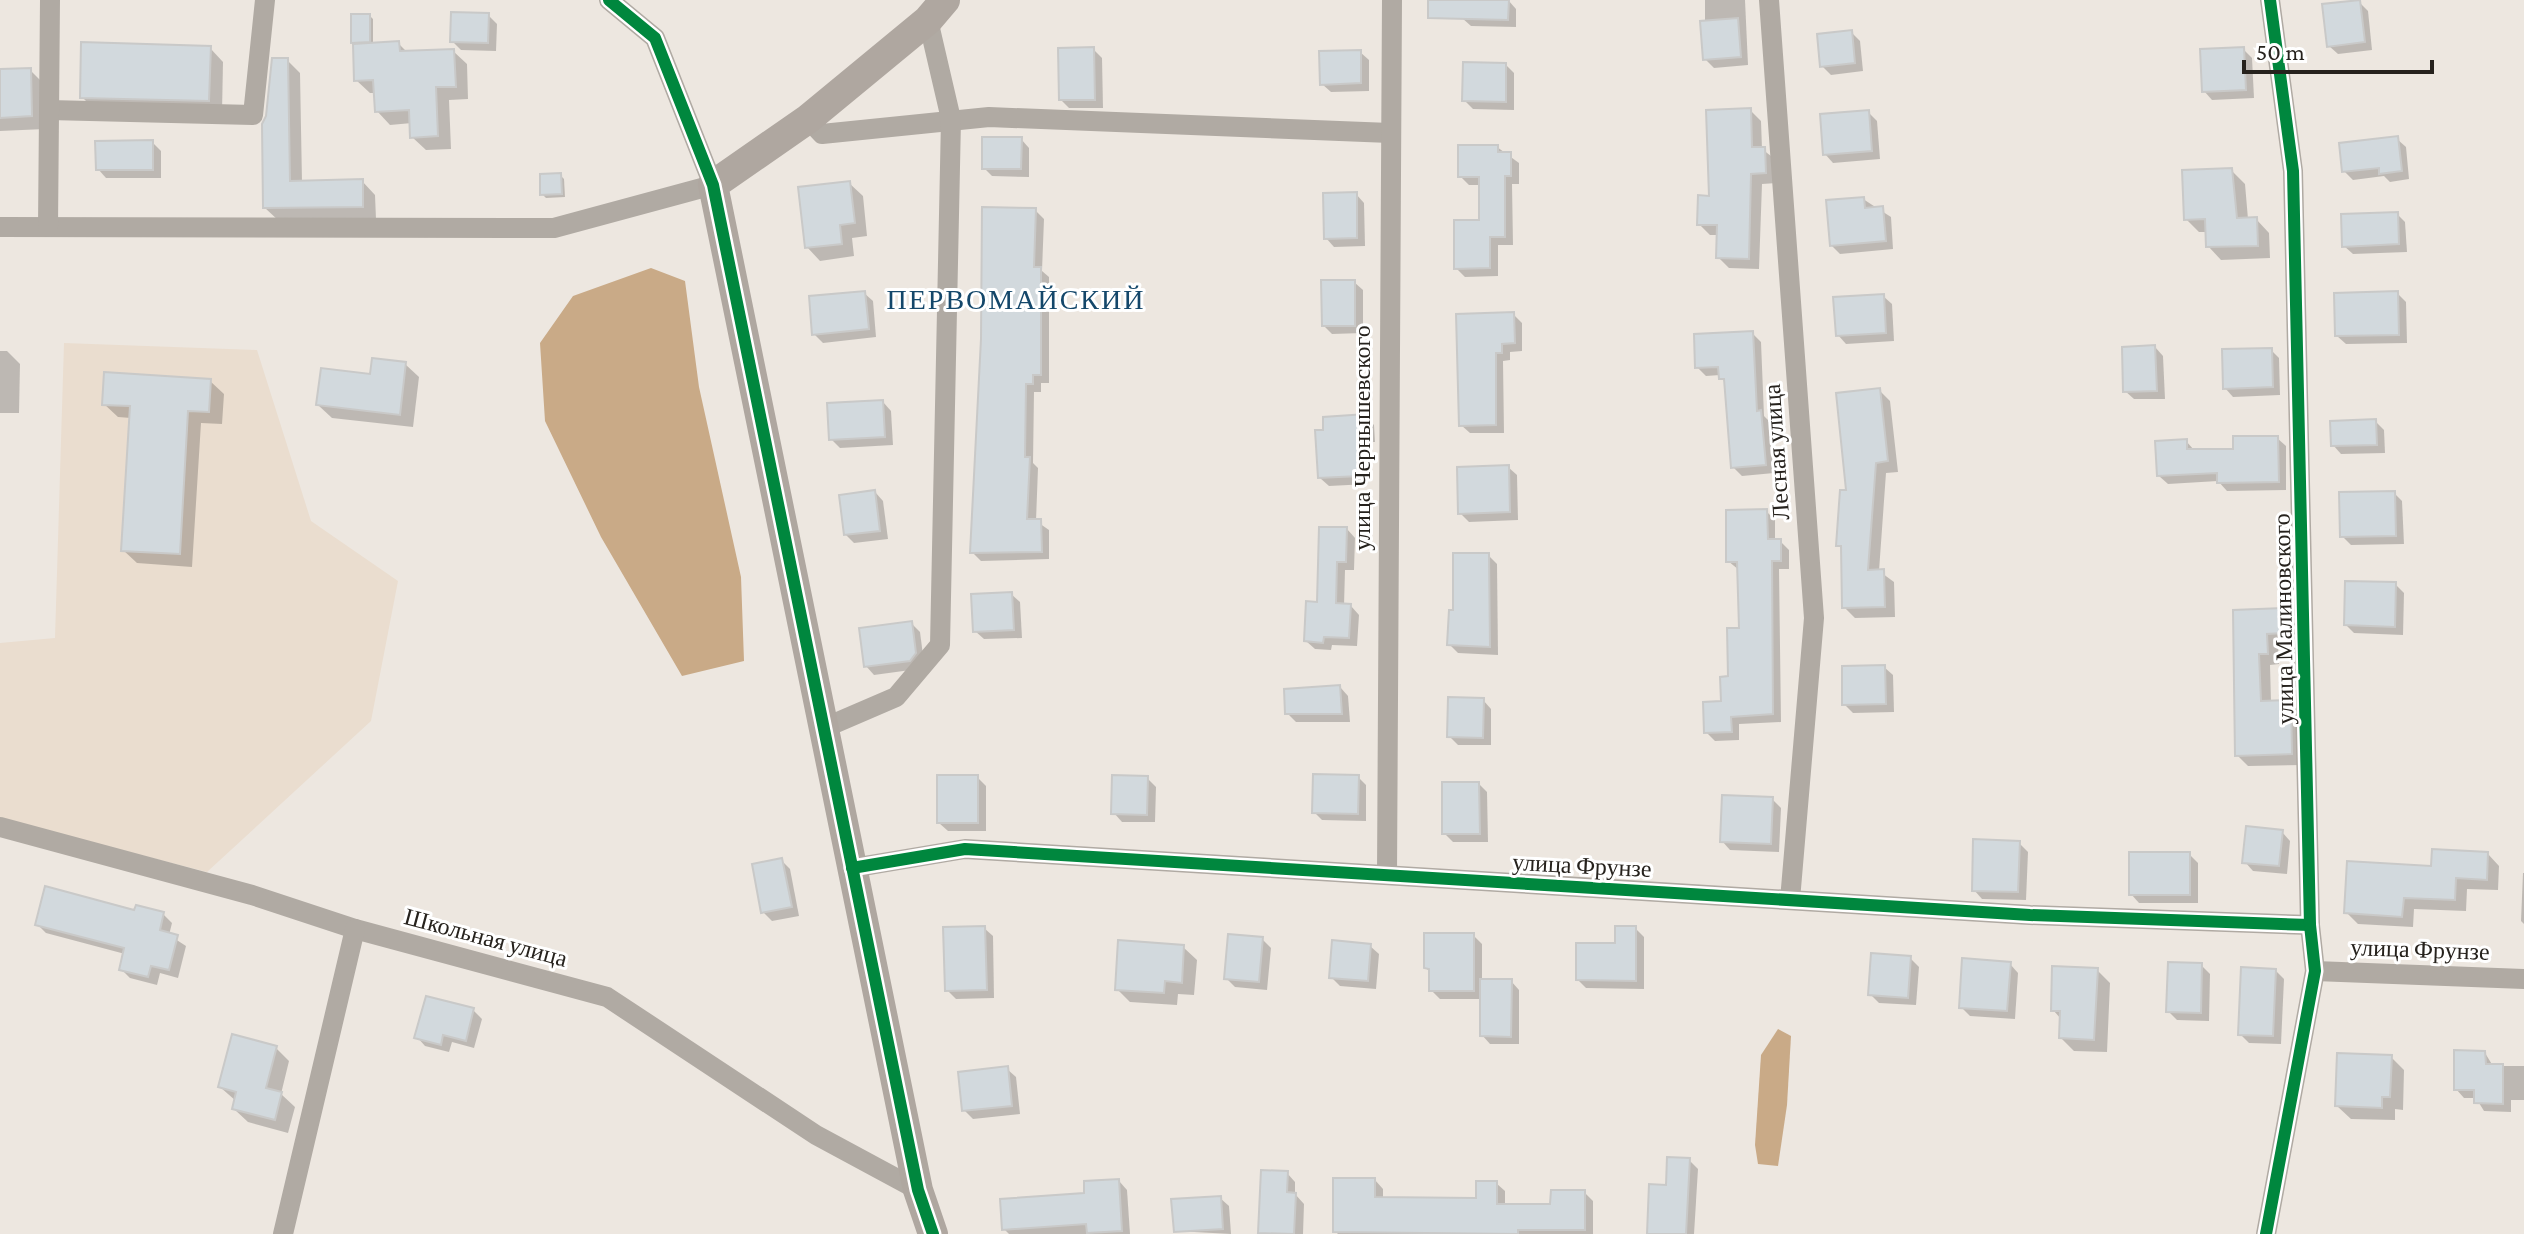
<svg xmlns="http://www.w3.org/2000/svg" width="2524" height="1234" font-family="'Crimson Pro',serif">
<rect width="100%" height="100%" fill="#ede7e0"/>
<!-- built -->
<polygon fill="#eaddcf" points="64,343 257,350 311,521 398,581 371,721 207,872 0,819 0,643 55,638"/>
<!-- water -->
<g fill="#c9aa87">
<polygon points="651,268 685,281 699,387 741,577 744,661 682,676 601,537 545,421 540,343 573,296"/>
<polygon points="1778,1029 1791,1036 1787,1105 1778,1166 1758,1164 1755,1145 1761,1055"/>
</g>
<!-- shadow -->
<g fill="#0003">
<polygon points="1462,0 1508,0 1516,9 1516,27 1471,26 1462,18"/>
<polygon points="1705,0 1745,0 1748,65 1714,68 1705,59"/>
<polygon points="2359,2 2368,11 2372,50 2338,54 2329,46"/>
<polygon points="488,15 497,24 496,51 461,50 452,41"/>
<polygon points="370,16 373,19 373,45 398,43 408,53 453,51 467,64 468,99 449,100 451,149 426,150 412,137 412,123 390,125 377,111 376,93 370,93 356,80 353,42"/>
<polygon points="1851,32 1860,41 1863,71 1831,75 1822,66"/>
<polygon points="210,48 223,62 222,113 95,110 82,97"/>
<polygon points="1093,49 1102,58 1103,108 1069,108 1061,100"/>
<polygon points="2243,49 2252,58 2254,98 2212,100 2204,91"/>
<polygon points="1360,52 1369,60 1369,91 1331,92 1322,84"/>
<polygon points="287,60 300,73 302,182 362,181 375,195 376,219 279,221 265,208"/>
<polygon points="1506,65 1514,73 1514,110 1473,109 1464,100"/>
<polygon points="30,70 43,83 45,129 0,131 0,71"/>
<polygon points="1750,110 1761,121 1762,149 1776,160 1777,183 1762,184 1759,269 1729,268 1718,257 1719,235 1710,235 1699,224"/>
<polygon points="1868,112 1877,121 1880,159 1833,163 1825,154"/>
<polygon points="1021,139 1029,148 1029,177 992,176 984,168"/>
<polygon points="2397,139 2406,147 2409,179 2390,182 2384,176 2353,180 2344,171"/>
<polygon points="152,142 161,151 161,178 106,178 98,169"/>
<polygon points="1497,147 1519,163 1519,184 1512,184 1513,245 1498,245 1498,276 1465,277 1456,268 1481,222 1481,185 1469,185 1460,176"/>
<polygon points="2232,171 2245,184 2248,219 2256,219 2269,233 2270,258 2221,260 2208,246 2208,232 2199,232 2186,219"/>
<polygon points="560,175 564,179 565,197 546,198 542,194"/>
<polygon points="849,183 863,196 867,236 852,238 854,256 820,261 807,247"/>
<polygon points="1356,194 1364,203 1365,246 1334,247 1326,238"/>
<polygon points="1863,199 1891,217 1893,249 1840,254 1831,245"/>
<polygon points="1035,210 1044,219 1042,271 1049,277 1049,383 1041,383 1041,392 1034,392 1033,463 1038,468 1036,521 1049,530 1049,559 981,561 972,552"/>
<polygon points="2397,214 2405,222 2407,252 2353,254 2344,246"/>
<polygon points="1354,282 1363,290 1363,333 1332,334 1324,326"/>
<polygon points="864,293 873,301 876,337 823,343 814,334"/>
<polygon points="2397,293 2406,302 2407,343 2346,344 2337,336"/>
<polygon points="1883,296 1892,304 1894,341 1846,344 1838,335"/>
<polygon points="1513,314 1522,323 1522,351 1510,352 1510,360 1503,361 1504,433 1470,433 1461,425"/>
<polygon points="1752,333 1761,342 1764,416 1769,421 1774,473 1742,476 1733,467 1726,384 1720,375 1706,376 1697,367"/>
<polygon points="2155,347 2163,356 2165,399 2134,399 2125,391"/>
<polygon points="2271,350 2279,358 2280,395 2233,397 2225,388"/>
<polygon points="0,351 7,351 20,364 19,413 0,413"/>
<polygon points="405,364 419,377 413,427 332,418 318,405 372,376"/>
<polygon points="210,381 224,394 222,424 201,423 192,567 137,563 123,550 131,418 118,417 104,404"/>
<polygon points="1879,390 1890,401 1898,472 1886,473 1879,571 1894,582 1895,617 1855,618 1844,607 1843,550 1838,545 1848,492"/>
<polygon points="883,402 891,411 893,445 840,448 831,439"/>
<polygon points="1365,416 1374,425 1375,442 1366,442 1368,484 1329,486 1320,478 1325,431"/>
<polygon points="2375,421 2384,430 2385,453 2341,454 2333,445"/>
<polygon points="2277,438 2286,446 2286,490 2227,491 2218,481 2168,484 2159,476 2186,441 2194,450 2235,451"/>
<polygon points="1508,467 1517,475 1518,520 1469,522 1460,513"/>
<polygon points="875,492 883,501 888,539 854,543 845,534"/>
<polygon points="2394,493 2402,501 2404,544 2351,545 2342,536"/>
<polygon points="1766,511 1775,520 1775,541 1780,541 1789,550 1789,569 1779,569 1781,722 1739,724 1739,740 1715,741 1706,732 1723,703 1741,630 1739,570 1728,561"/>
<polygon points="1347,529 1355,538 1354,570 1345,570 1344,606 1351,606 1359,615 1357,646 1332,645 1331,650 1315,649 1306,641"/>
<polygon points="1488,555 1497,564 1498,655 1458,653 1449,644 1455,612"/>
<polygon points="2395,584 2404,593 2403,635 2354,633 2346,625"/>
<polygon points="1011,594 1020,602 1022,638 984,639 975,631"/>
<polygon points="2282,610 2294,622 2295,644 2278,645 2279,664 2270,665 2271,702 2290,702 2302,713 2303,765 2248,766 2237,755 2235,612"/>
<polygon points="911,623 920,632 924,663 918,669 874,675 866,666"/>
<polygon points="1884,667 1893,675 1894,712 1853,713 1844,704"/>
<polygon points="1340,687 1348,696 1350,722 1296,722 1287,713"/>
<polygon points="1483,700 1491,709 1491,745 1458,745 1449,736"/>
<polygon points="977,777 986,786 986,831 948,831 939,823"/>
<polygon points="1358,777 1366,785 1366,821 1322,820 1314,812"/>
<polygon points="1147,778 1156,787 1155,822 1122,822 1114,813"/>
<polygon points="1479,784 1487,792 1488,842 1453,842 1444,833"/>
<polygon points="1772,799 1781,808 1779,852 1730,850 1722,841"/>
<polygon points="2282,832 2290,841 2287,874 2253,871 2245,862"/>
<polygon points="2019,843 2028,852 2026,900 1982,899 1974,890"/>
<polygon points="2189,854 2198,863 2198,903 2139,903 2131,894"/>
<polygon points="2488,854 2499,866 2498,890 2467,889 2466,911 2414,909 2413,927 2358,924 2346,912 2433,869"/>
<polygon points="782,861 790,869 799,916 772,921 763,912"/>
<polygon points="2523,873 2524,873 2524,924 2521,921"/>
<polygon points="136,913 163,914 172,923 169,935 186,946 178,978 160,973 157,985 130,978 121,969 125,954 46,933 37,924"/>
<polygon points="984,928 993,936 994,998 956,999 947,990"/>
<polygon points="1635,928 1644,937 1644,989 1586,988 1578,980"/>
<polygon points="1473,935 1482,944 1482,981 1511,981 1519,990 1519,1044 1490,1044 1482,1035 1482,999 1440,999 1431,990 1431,973 1426,968"/>
<polygon points="1262,939 1271,948 1267,990 1235,987 1226,978"/>
<polygon points="1370,946 1379,954 1376,989 1340,986 1331,977"/>
<polygon points="1183,947 1197,960 1194,995 1178,994 1177,1005 1130,1002 1117,989"/>
<polygon points="1910,958 1919,967 1916,1005 1879,1003 1870,994"/>
<polygon points="2010,964 2018,973 2015,1019 1970,1016 1961,1007"/>
<polygon points="2201,965 2210,974 2209,1021 2177,1020 2168,1011"/>
<polygon points="2097,970 2110,983 2107,1052 2074,1051 2061,1038 2062,1020 2053,1010"/>
<polygon points="2276,971 2284,979 2281,1044 2249,1043 2240,1034"/>
<polygon points="473,1010 482,1019 474,1048 452,1042 449,1052 425,1046 417,1037"/>
<polygon points="276,1048 289,1061 281,1094 295,1107 288,1133 248,1122 234,1109 236,1101 220,1087"/>
<polygon points="2485,1053 2493,1066 2524,1066 2524,1100 2511,1100 2511,1112 2484,1111 2476,1098 2464,1098 2456,1089"/>
<polygon points="2391,1057 2404,1070 2403,1110 2395,1109 2395,1120 2351,1119 2337,1106"/>
<polygon points="1007,1069 1016,1077 1020,1114 973,1119 964,1110"/>
<polygon points="1689,1160 1698,1169 1694,1234 1649,1234 1668,1187"/>
<polygon points="1287,1173 1295,1182 1295,1194 1304,1204 1303,1234 1262,1234"/>
<polygon points="1375,1180 1383,1189 1383,1199 1478,1200 1496,1183 1505,1191 1505,1206 1552,1206 1584,1192 1593,1201 1593,1234 1338,1234 1335,1231"/>
<polygon points="1119,1181 1127,1190 1130,1234 1009,1234 1004,1229"/>
<polygon points="1220,1198 1229,1206 1231,1234 1176,1231"/>
</g>
<!-- building -->
<g fill="#d2d9dd" stroke="#c9c9c8" stroke-width="2">
<polygon points="1428,0 1509,0 1508,20 1428,18"/>
<polygon points="2360,0 2365,42 2327,47 2322,4"/>
<polygon points="451,12 489,13 488,43 450,42"/>
<polygon points="351,14 370,14 370,42 351,43"/>
<polygon points="1738,18 1741,57 1703,60 1700,21"/>
<polygon points="1852,30 1855,63 1820,67 1817,34"/>
<polygon points="399,41 400,51 454,49 456,87 436,87 438,136 410,138 409,110 375,112 373,80 354,81 353,44"/>
<polygon points="81,42 211,46 209,101 80,98"/>
<polygon points="1094,47 1095,100 1059,100 1058,48"/>
<polygon points="2244,47 2246,90 2202,92 2200,49"/>
<polygon points="1361,50 1361,83 1320,85 1319,51"/>
<polygon points="272,58 288,58 290,181 363,179 363,207 263,208 262,124 266,116"/>
<polygon points="1463,62 1506,63 1506,102 1462,101"/>
<polygon points="31,68 32,116 0,118 0,69"/>
<polygon points="1751,108 1752,147 1765,147 1766,173 1751,174 1749,259 1716,258 1717,225 1697,225 1698,195 1709,196 1706,110"/>
<polygon points="1869,110 1872,151 1823,155 1820,114"/>
<polygon points="2398,136 2402,171 2379,174 2379,168 2342,172 2339,143"/>
<polygon points="982,137 1022,137 1021,169 982,169"/>
<polygon points="153,140 153,170 96,170 95,141"/>
<polygon points="1458,145 1498,145 1498,152 1511,152 1511,176 1505,176 1505,237 1490,237 1490,268 1454,269 1454,220 1479,220 1479,177 1458,177"/>
<polygon points="2232,168 2237,218 2257,217 2258,246 2206,247 2205,219 2184,220 2182,170"/>
<polygon points="561,173 562,194 540,195 540,174"/>
<polygon points="850,181 855,223 840,225 842,244 805,248 798,187"/>
<polygon points="1357,192 1357,238 1324,239 1323,193"/>
<polygon points="1864,197 1865,208 1883,206 1886,241 1830,246 1826,200"/>
<polygon points="982,207 1036,208 1034,267 1041,267 1041,375 1033,375 1033,384 1026,384 1025,457 1030,457 1027,519 1041,519 1042,552 970,553 981,339"/>
<polygon points="2398,212 2399,244 2342,247 2341,214"/>
<polygon points="1321,280 1355,280 1355,326 1322,326"/>
<polygon points="865,291 869,329 812,335 809,296"/>
<polygon points="2398,291 2399,335 2335,336 2334,293"/>
<polygon points="1884,294 1886,333 1836,336 1833,297"/>
<polygon points="1514,312 1515,343 1502,344 1502,353 1496,353 1496,425 1459,426 1456,314"/>
<polygon points="1753,331 1757,411 1761,410 1766,465 1731,468 1724,379 1719,379 1718,367 1695,368 1694,334"/>
<polygon points="2155,345 2157,391 2123,392 2122,347"/>
<polygon points="2272,348 2273,387 2223,389 2222,349"/>
<polygon points="372,358 406,362 400,415 316,405 321,368 370,374"/>
<polygon points="104,372 211,379 209,412 188,411 180,554 121,551 130,406 102,405"/>
<polygon points="1880,388 1888,461 1876,463 1868,570 1884,569 1885,607 1842,608 1841,546 1836,546 1840,490 1846,490 1836,393"/>
<polygon points="883,400 885,437 829,440 827,403"/>
<polygon points="1366,414 1367,434 1358,434 1360,476 1318,478 1315,430 1323,430 1323,417"/>
<polygon points="2376,419 2377,445 2331,446 2330,421"/>
<polygon points="2233,436 2278,436 2279,482 2217,483 2217,473 2157,476 2155,441 2187,439 2187,449 2233,449"/>
<polygon points="1509,465 1510,512 1458,514 1457,467"/>
<polygon points="875,490 880,531 844,535 839,495"/>
<polygon points="2395,491 2396,536 2340,537 2339,492"/>
<polygon points="1767,509 1768,539 1781,539 1781,561 1772,561 1773,714 1731,717 1732,732 1704,733 1703,702 1721,701 1720,677 1728,676 1727,628 1739,628 1737,562 1726,562 1726,510"/>
<polygon points="1319,527 1347,527 1346,562 1337,562 1336,603 1351,604 1349,638 1324,637 1323,643 1304,641 1306,601 1317,602"/>
<polygon points="1453,553 1489,553 1490,647 1447,645 1449,610 1453,610"/>
<polygon points="2345,581 2396,582 2395,627 2344,625"/>
<polygon points="1012,592 1014,630 973,632 971,594"/>
<polygon points="2283,608 2284,633 2267,634 2268,654 2259,654 2261,701 2291,700 2292,754 2235,756 2233,610"/>
<polygon points="912,621 916,653 910,661 864,667 859,628"/>
<polygon points="1885,665 1886,704 1842,705 1842,666"/>
<polygon points="1340,685 1342,714 1285,714 1284,689"/>
<polygon points="1448,697 1484,698 1483,738 1447,737"/>
<polygon points="1313,774 1359,775 1358,814 1312,813"/>
<rect x="937" y="775" width="41" height="48"/>
<polygon points="1112,775 1148,776 1147,815 1111,814"/>
<polygon points="1442,782 1479,782 1480,834 1442,834"/>
<polygon points="1722,795 1773,797 1771,844 1720,842"/>
<polygon points="2246,826 2283,830 2279,866 2242,863"/>
<polygon points="1973,839 2020,841 2018,892 1972,891"/>
<polygon points="2432,849 2488,852 2487,880 2456,878 2455,900 2404,898 2402,917 2344,913 2347,861 2431,866"/>
<rect x="2129" y="852" width="61" height="43"/>
<polygon points="782,858 792,907 761,913 752,864"/>
<polygon points="45,886 134,910 136,905 164,912 160,930 178,935 169,970 151,966 148,977 119,970 124,948 35,925"/>
<polygon points="985,926 987,990 945,991 943,927"/>
<polygon points="1615,926 1636,926 1636,981 1576,980 1576,943 1615,943"/>
<polygon points="1424,933 1474,933 1474,991 1429,991 1429,969 1424,968"/>
<polygon points="1228,934 1263,937 1259,982 1224,979"/>
<polygon points="1118,940 1184,945 1182,983 1165,981 1164,993 1115,990"/>
<polygon points="1332,940 1371,944 1368,981 1329,978"/>
<polygon points="1871,953 1911,956 1908,998 1868,995"/>
<polygon points="1962,958 2011,962 2007,1011 1959,1008"/>
<polygon points="2168,962 2202,963 2201,1013 2166,1012"/>
<polygon points="2052,966 2098,968 2094,1040 2059,1038 2060,1011 2051,1011"/>
<polygon points="2241,967 2276,969 2273,1036 2238,1035"/>
<polygon points="1480,979 1512,979 1511,1037 1480,1036"/>
<polygon points="426,996 474,1008 466,1041 443,1035 441,1045 414,1038"/>
<polygon points="232,1034 277,1046 266,1088 282,1092 275,1120 232,1109 236,1092 218,1087"/>
<polygon points="2454,1050 2485,1051 2486,1064 2503,1064 2503,1104 2474,1103 2474,1090 2454,1090"/>
<polygon points="2337,1053 2392,1055 2390,1097 2382,1097 2382,1108 2335,1106"/>
<polygon points="1008,1066 1012,1106 962,1111 958,1072"/>
<polygon points="1667,1157 1690,1158 1686,1234 1647,1234 1649,1184 1666,1185"/>
<polygon points="1261,1170 1288,1171 1287,1192 1296,1193 1294,1234 1258,1233"/>
<polygon points="1333,1178 1375,1178 1375,1197 1476,1198 1476,1181 1497,1181 1497,1204 1550,1204 1551,1190 1585,1190 1585,1230 1518,1230 1518,1234 1333,1232"/>
<polygon points="1119,1179 1122,1231 1087,1233 1086,1224 1002,1230 1000,1199 1084,1193 1084,1181"/>
<polygon points="1221,1196 1223,1229 1174,1232 1171,1199"/>
</g>
<g fill="none" stroke-linecap="round" stroke-linejoin="round">
<!-- street -->
<g stroke="#b0aaa3" stroke-width="20">
<polyline points="1769,0 1814,618 1790,900"/>
<polyline points="49,110 253,115 265,0"/>
<polyline points="808,119 822,134 989,117 1390,133"/>
<polyline points="0,227 554,228 713,185 655,38 609,0"/>
<polyline points="48,227 50,0"/>
<polyline points="824,728 896,697 940,645 951,119 928,20"/>
<polyline points="0,827 252,895 355,929 607,997 816,1135 918,1190"/>
<polyline points="852,868 965,849 2030,915 2310,925"/>
<polyline points="1387,875 1392,0"/>
<polyline points="2315,971 2524,979"/>
<polyline points="283,1234 355,929"/>
<polyline points="2266,1234 2315,971 2310,925 2293,171 2270,0"/>
</g>
<!-- secondary -->
<polyline stroke="#afa7a0" stroke-width="30" points="933,1234 918,1190 713,185 808,119 928,20 945,0"/>
<!-- cycleway casing -->
<g stroke="#fff" stroke-width="17">
<g id="cycleway">
<polyline points="609,0 655,38 713,185 918,1190 933,1234"/>
<polyline points="852,868 965,849 2030,915 2310,925"/>
<polyline points="2266,1234 2315,971 2310,925 2293,171 2270,0"/>
</g>
</g>
<!-- cycleway -->
<use href="#cycleway" stroke="#00873e" stroke-width="12"/>
</g>
<g text-anchor="middle" dominant-baseline="central" stroke-width="6" stroke-linejoin="round" paint-order="stroke">
<!-- street labels -->
<g font-size="24" fill="#26221d" stroke="#fff">
<text transform="translate(1361 438) rotate(-90)">улица Чернышевского</text>
<text transform="translate(1776 452) rotate(-94)">Лесная улица</text>
<text transform="translate(2283 619) rotate(-91)">улица Малиновского</text>
<text transform="translate(1582 865) rotate(3)">улица Фрунзе</text>
<text transform="translate(486 937) rotate(15)">Школьная улица</text>
<text transform="translate(2420 949) rotate(2)">улица Фрунзе</text>
</g>
<!-- quarter labels -->
<g font-size="28" letter-spacing="2" fill="#14476a" stroke="#fff">
<text x="1016" y="299">ПЕРВОМАЙСКИЙ</text>
</g>
</g>
<!-- scale -->
<path d="M2244 60v12h188v-12" fill="none" stroke="#26221d" stroke-width="4"/>
<text x="2256" y="60" font-size="24" fill="#26221d" stroke="#ffffff" stroke-width="6" paint-order="stroke">50 m</text>
</svg>
